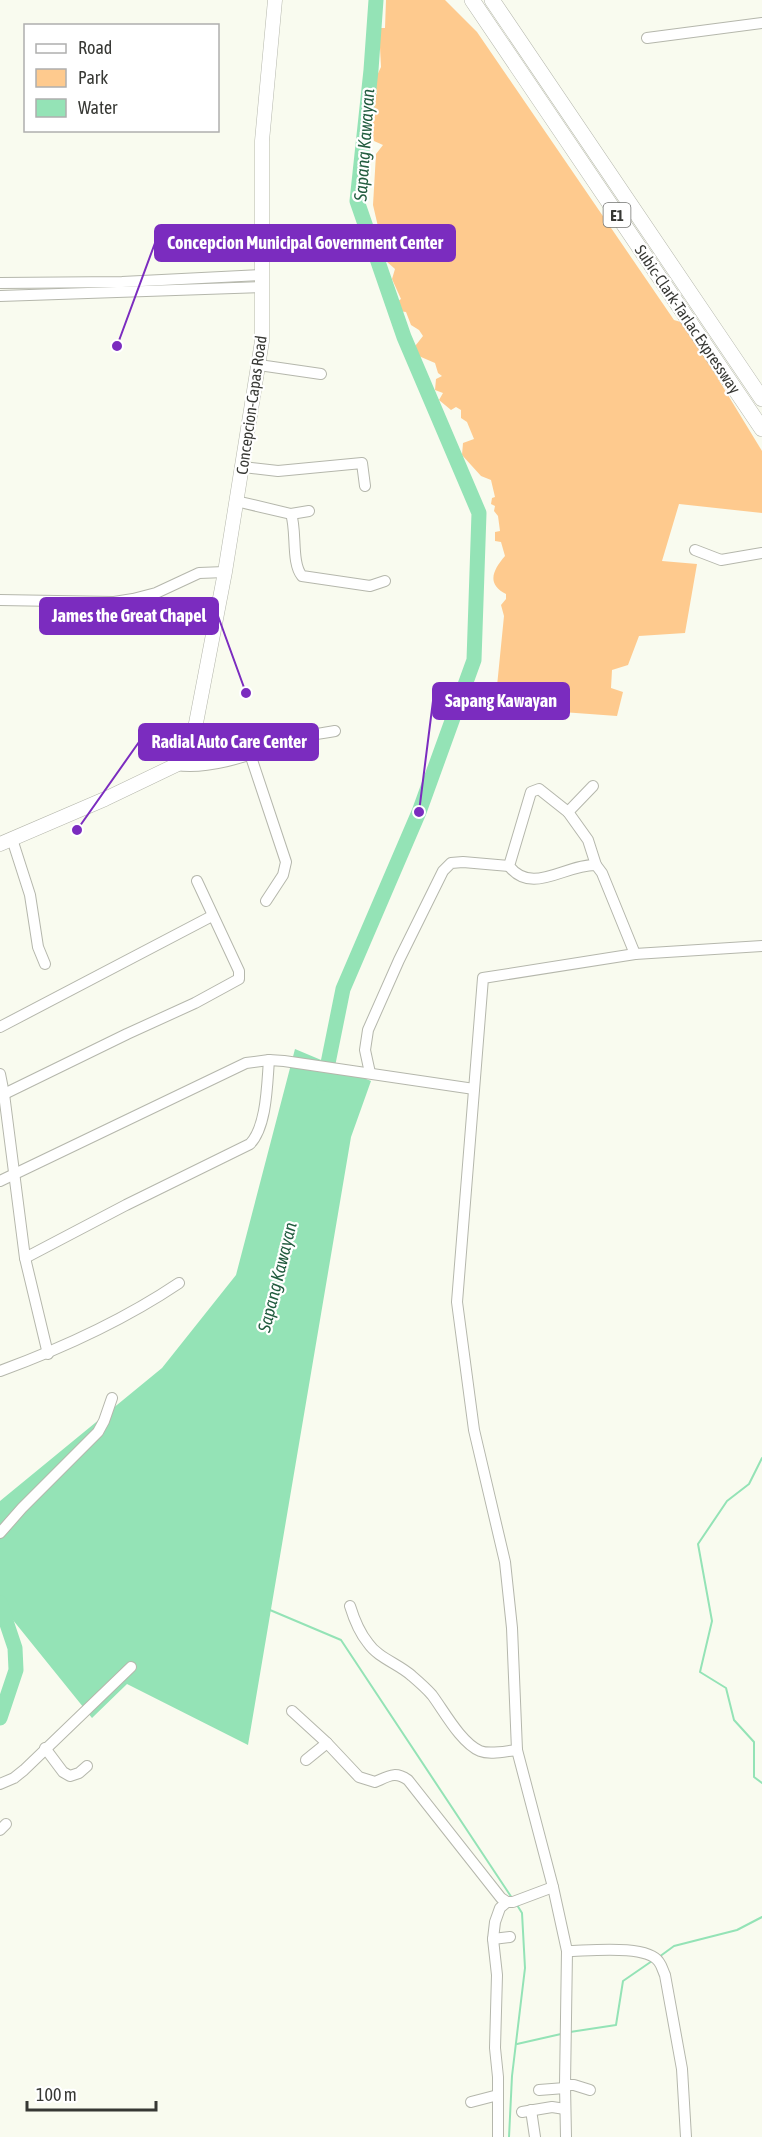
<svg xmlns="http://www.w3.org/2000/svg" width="762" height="2137" font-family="'Asap Condensed',sans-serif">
<rect width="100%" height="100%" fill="#f9fbef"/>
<!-- green -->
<path fill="#feca8e" d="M386,0H445L477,32L674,320L684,323L762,451V513L679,504L662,561L697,564L685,633L639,636L628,665L612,670L611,688L623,692L617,716L521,709L511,705L512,697L506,695L507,689L497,686L504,616L501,605L506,599V594C486,584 493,570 505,556L501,542L495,541V532L500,531L498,516L494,511L495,506L491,504L492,498L495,497L491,480L481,476L462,455L463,443L474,439L467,422L461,418V410L456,407L451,410L439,400L443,393L435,390L436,379L442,376L438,373L435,363L414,354L412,350L423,336L419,330L411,325L406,312L398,311L395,303L401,299L392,279L395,269L386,261L373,205L376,154L383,145L374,141L371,120L374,108L371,105V100L374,99L377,93L372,86L381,67L379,28H385Z"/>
<!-- water -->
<polygon fill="#94e3b6" points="295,1049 371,1081 351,1137 248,1745 127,1684 92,1718 0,1604 0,1501 162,1368 236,1275"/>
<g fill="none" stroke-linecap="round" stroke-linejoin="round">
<!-- stream -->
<g stroke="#94e3b6" stroke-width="2">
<polyline points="762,1458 749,1484 727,1501 698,1544 712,1621 700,1672 726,1688 734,1720 754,1742 754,1777 762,1783"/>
<polyline points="270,1610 341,1640 512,1898"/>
<polyline points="659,1957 674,1946 737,1930 762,1917"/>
<polyline points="570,2032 616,2025 623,1981 652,1961"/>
<polyline points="517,2044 561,2034"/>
<polyline points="509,2137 512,2076 525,1968 522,1913 517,1905"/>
</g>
<!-- river -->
<g stroke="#94e3b6" stroke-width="15">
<polyline points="324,1083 343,989 419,812 474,660 479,513 404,337 357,201 371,70 376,0"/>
<polyline points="0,1603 15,1648 16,1670 0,1718"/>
</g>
<!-- minor casing -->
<g stroke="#b5b7ac" stroke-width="12">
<g id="minor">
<polyline points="647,38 762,23"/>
<polyline points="0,283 122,282 263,275"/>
<polyline points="0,296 263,287"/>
<polyline points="259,365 321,374"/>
<polyline points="243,467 278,471 362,463 365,486"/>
<path d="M236,501L291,514C297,531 291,563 302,576L370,586L385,581"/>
<polyline points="291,514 309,511"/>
<polyline points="695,550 721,560 762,553"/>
<polyline points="0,600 114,602 133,599 156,593 199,573 225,572"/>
<polyline points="250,754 286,862 283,875 266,901"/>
<path d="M176,765C216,771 264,749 303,737C313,734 324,733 335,731"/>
<path d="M593,786L568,812L539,789L531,792L509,866C532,896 565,864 596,865L602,873L635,954"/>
<polyline points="568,812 588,840 596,865"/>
<polyline points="12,839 30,895 38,947 45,964"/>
<polyline points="0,1027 212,916"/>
<polyline points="370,1073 365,1050 368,1030 399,960 443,871 451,863 463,862 509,866"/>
<polyline points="0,1074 4,1094 25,1258 48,1354"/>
<polyline points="0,1096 127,1034 195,1003 239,979 239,971 197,881"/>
<polyline points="0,1181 246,1063 269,1060 284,1061 474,1089"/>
<path d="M25,1258L126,1205L250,1144C267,1126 267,1084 269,1060"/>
<path d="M0,1371C63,1348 124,1320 179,1283"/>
<polyline points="0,1533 22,1508 98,1432 104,1421 112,1398"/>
<path d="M350,1606C354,1619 359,1632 368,1643C378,1658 399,1664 412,1676C419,1682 426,1688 432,1695C444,1711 461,1743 480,1751C490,1755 506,1751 517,1750"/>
<path d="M292,1711L327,1743L359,1777L375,1782C389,1776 395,1771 408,1780L501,1898L507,1902H513L553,1887"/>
<polyline points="45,1748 63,1772 70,1776 79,1773 87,1766"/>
<polyline points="306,1760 327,1743"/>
<polyline points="0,1784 14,1778 24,1770 131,1667"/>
<polyline points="0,1830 6,1824"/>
<polyline points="493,1939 510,1937"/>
<polyline points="565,2085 574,2085 590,2090"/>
<polyline points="539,2090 565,2088"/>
<polyline points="471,2102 498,2095"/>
<polyline points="531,2110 535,2137"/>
<polyline points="522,2112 552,2107 565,2109"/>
<polyline points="498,2137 498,2077 495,2048 497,1975 493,1939 495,1922 500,1908 507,1902"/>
<polyline points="566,2137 565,2085 567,1951"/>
<path d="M686,2137L682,2069L665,1975C663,1971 662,1966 659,1962C647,1944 588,1951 567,1951L553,1887L517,1750L512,1628L505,1562L474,1430L457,1302L483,978L635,954L762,946"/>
</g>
</g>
<!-- major casing -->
<g stroke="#b5b7ac" stroke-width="15">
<polyline id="major" points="0,844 105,799 176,765 184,757 192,744 225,572 262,341 262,141 275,0"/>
</g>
<!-- highway casing -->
<g stroke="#b5b7ac" stroke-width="16">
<g id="highway">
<polyline points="472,0 762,429"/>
<polyline points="492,0 762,399"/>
</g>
</g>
<!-- minor -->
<use href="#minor" stroke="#fff" stroke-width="10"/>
<!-- major -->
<use href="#major" stroke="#fff" stroke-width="14"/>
<!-- highway -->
<use href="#highway" stroke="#fff" stroke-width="15"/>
</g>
<g text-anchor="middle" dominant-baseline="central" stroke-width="4.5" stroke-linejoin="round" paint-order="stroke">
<!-- shield labels -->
<rect fill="#fff" stroke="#737471" stroke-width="1.5" x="603.5" y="203" width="27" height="24" rx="4.5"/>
<g font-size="15" font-weight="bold" fill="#373834">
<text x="617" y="215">E1</text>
</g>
<!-- street labels -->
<g font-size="16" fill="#373834" stroke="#fff">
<text transform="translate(688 319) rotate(56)">Subic-Clark-Tarlac Expressway</text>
<text transform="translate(251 405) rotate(-82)">Concepcion-Capas Road</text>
</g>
<!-- water labels -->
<g font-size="18" font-style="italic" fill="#225c3f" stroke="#fff">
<text transform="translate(364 145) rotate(-86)">Sapang Kawayan</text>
<text transform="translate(277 1277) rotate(-76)">Sapang Kawayan</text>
</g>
</g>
<!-- callouts -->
<path fill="none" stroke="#7b2cbf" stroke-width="2" d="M117 346L155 243M246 693L218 616M419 812L433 701M77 830L139 742"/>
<g fill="#7b2cbf" stroke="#fff" stroke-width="2">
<circle cx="117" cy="346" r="6"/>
<circle cx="246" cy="693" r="6"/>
<circle cx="419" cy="812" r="6"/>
<circle cx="77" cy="830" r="6"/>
</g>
<g fill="#7b2cbf" stroke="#7b2cbf" stroke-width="2">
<rect x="155" y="225" width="300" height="36" rx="6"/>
<rect x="40" y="598" width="178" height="36" rx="6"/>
<rect x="433" y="683" width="136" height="36" rx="6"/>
<rect x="139" y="724" width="179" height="36" rx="6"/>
</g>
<g font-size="18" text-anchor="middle" font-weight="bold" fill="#fff">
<text x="305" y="249">Concepcion Municipal Government Center</text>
<text x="129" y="622">James the Great Chapel</text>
<text x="501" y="707">Sapang Kawayan</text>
<text x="229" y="748">Radial Auto Care Center</text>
</g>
<!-- legend -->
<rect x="24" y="24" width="195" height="108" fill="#ffffff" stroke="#afafae" stroke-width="1.5"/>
<rect x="36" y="44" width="30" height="9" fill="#ffffff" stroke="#afafae" stroke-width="1.5"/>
<text x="78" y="54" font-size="18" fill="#373834">Road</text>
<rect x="36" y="69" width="30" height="18" fill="#feca8e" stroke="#afafae" stroke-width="1.5"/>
<text x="78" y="84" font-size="18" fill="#373834">Park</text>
<rect x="36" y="99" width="30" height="18" fill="#94e3b6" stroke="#afafae" stroke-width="1.5"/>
<text x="78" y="114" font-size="18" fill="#373834">Water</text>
<!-- scale -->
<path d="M27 2101v9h129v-9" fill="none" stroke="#373834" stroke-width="3"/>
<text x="36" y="2101" font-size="18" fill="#373834" stroke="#ffffff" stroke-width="4.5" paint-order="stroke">100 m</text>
</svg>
